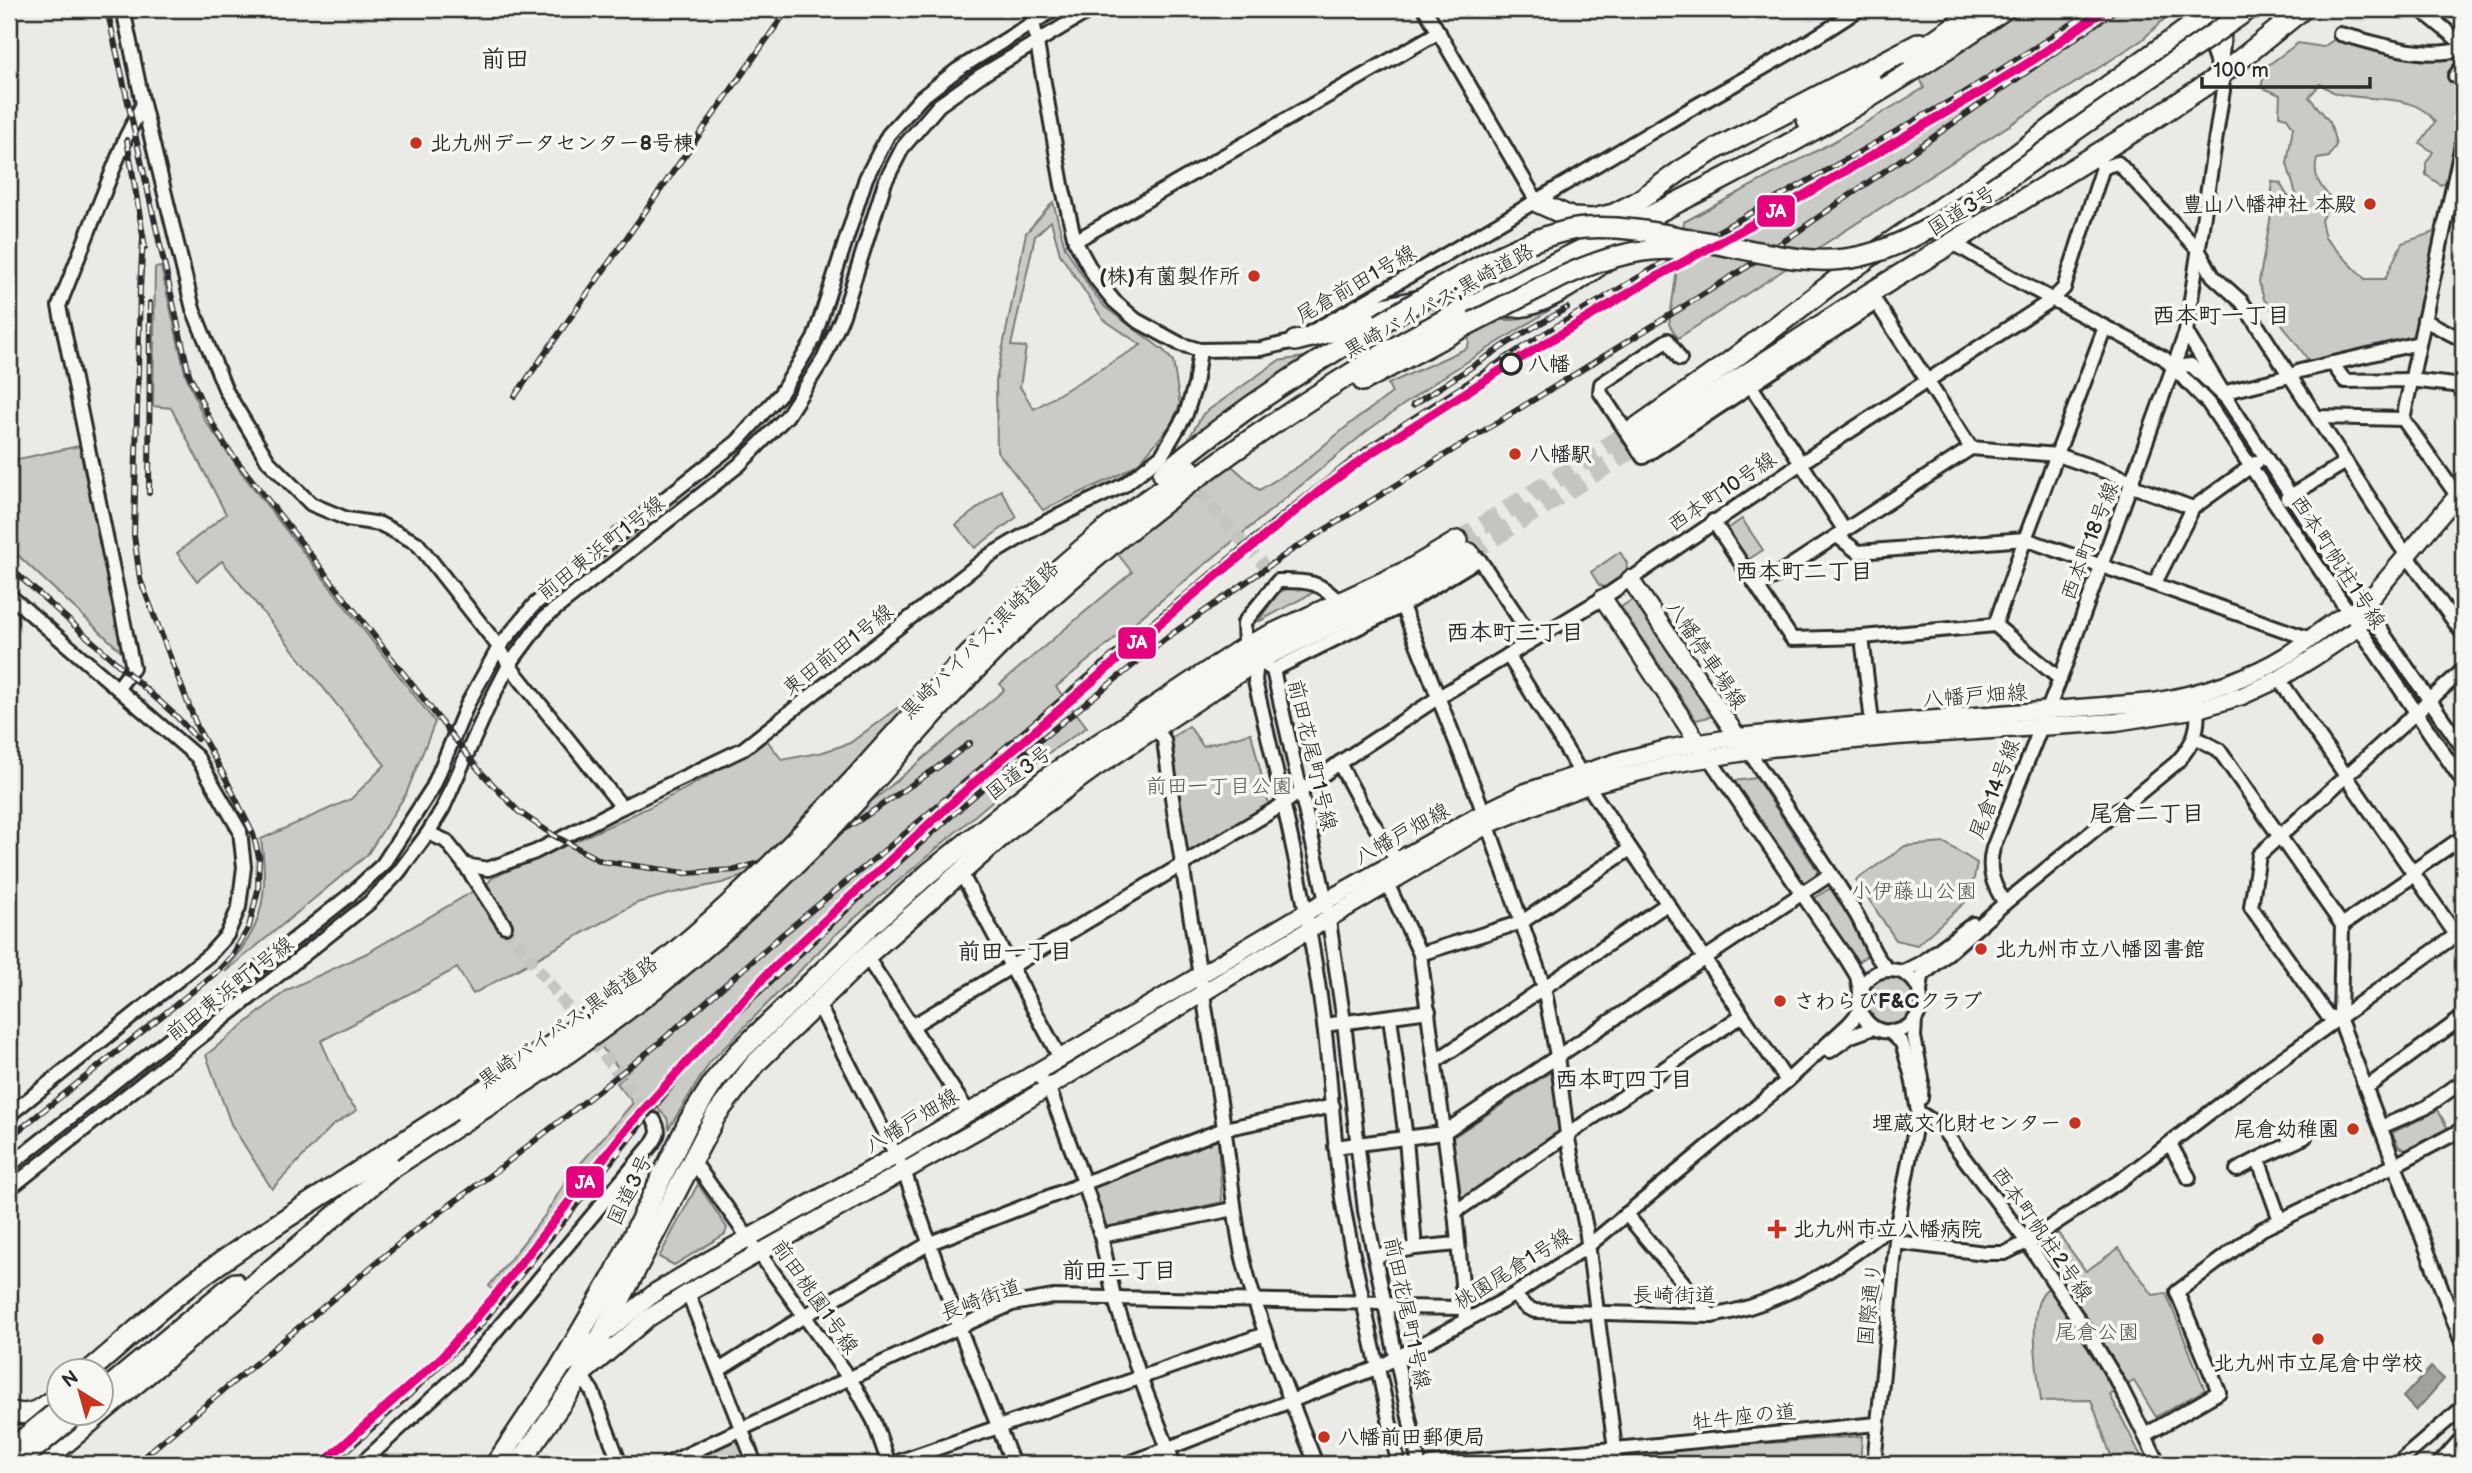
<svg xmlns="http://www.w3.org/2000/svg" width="2472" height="1473" font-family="'Balsamiq Sans','Klee One',sans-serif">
<rect width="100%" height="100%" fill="#eaeae6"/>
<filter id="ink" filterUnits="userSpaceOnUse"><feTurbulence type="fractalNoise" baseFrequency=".0143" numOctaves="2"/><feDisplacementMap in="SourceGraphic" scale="14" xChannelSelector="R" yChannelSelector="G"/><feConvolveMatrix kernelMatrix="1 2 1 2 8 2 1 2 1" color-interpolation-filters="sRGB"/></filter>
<g filter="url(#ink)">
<!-- green -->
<g fill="#cacac7" stroke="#7a7a79" stroke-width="2" fill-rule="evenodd">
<polygon points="2016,9 2175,9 2142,40 1678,338 1669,324 1684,222 1833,142 1924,88 1919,74"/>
<path d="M2338,37L2463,53V125L2451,179L2441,185L2426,175V163L2433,152L2420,143L2435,122C2415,92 2370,102 2339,94C2332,93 2326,87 2320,84L2309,97L2330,122L2336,145L2329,157L2317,159C2312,177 2321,187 2332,200L2321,220L2325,238L2365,279H2385L2402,243L2440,230L2418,329L2410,341L2311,364L2264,299L2259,282L2272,210V182L2280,183L2288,197L2296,194L2287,164L2293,127L2287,118L2279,116L2280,95L2261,87L2267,66L2298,43L2323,47Z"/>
<path d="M1053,202L1065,247L1090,288L1105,307L1163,350L1173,361L1180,405L1170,426L1140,462L1117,476L1043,510L997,451L996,381L1026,233ZM1051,221L1060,254L1103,319L1141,345L1034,409L1020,387L1026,347L1011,346L1035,236Z"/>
<path d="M161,267L185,373L204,419L244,476L435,722L406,794L367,855L225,972C235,957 248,942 255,926C267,898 265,868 261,839L351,799L385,765L222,561L197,581L177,553L226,514L171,408L153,406L155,268Z"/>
<path d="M1589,278L1593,283L1438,380L1367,431L1056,687L1087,727L1047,754L834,936L710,1062L669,1128L667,1118L648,1098L493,1291L489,1286L545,1215L568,1178L633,1103L617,1083L625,1076L599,1044L680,981L733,935L752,873L722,883L673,893L637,903L473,994L457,968L321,1041L346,1097L357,1110L332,1126L272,1189L231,1124L206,1055L287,990L367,953L489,882L492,878C584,836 683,799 766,739L782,760L823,752L850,743L920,691L781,844L859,809L880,795L1004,690L1000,684L1132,572L1117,553L1203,486L1232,466L1259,490L1299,466L1351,423L1392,393L1388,384L1467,348L1469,342L1468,336L1498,320H1514L1540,313Z"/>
<polygon points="1310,356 1189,438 1203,414 1278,361"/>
<polygon points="79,446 124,654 9,547 9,461"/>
<polygon points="1001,490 1017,517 975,548 956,525"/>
<polygon points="1742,519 1763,550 1746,561 1726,530"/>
<polygon points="1620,552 1627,563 1626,575 1607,588 1599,585 1591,572"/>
<polygon points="1289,587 1316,591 1258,622 1277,594"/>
<polygon points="1635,598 1713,716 1696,720 1621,607"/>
<polygon points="1189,726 1203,746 1251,733 1269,805 1190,853 1185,848 1171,738"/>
<polygon points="1756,778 1817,870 1817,877 1804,885 1799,882 1733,781"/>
<polygon points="1945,843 1977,863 1970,898 1917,945 1896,940 1856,880 1905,846"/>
<polygon points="1829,889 1836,890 1871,953 1856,963 1815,905 1816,897"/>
<circle cx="1890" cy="1000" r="24"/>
<polygon points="1549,1073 1553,1076 1560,1131 1464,1199 1457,1195 1449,1140"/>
<polygon points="2438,1110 2448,1129 2406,1150 2399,1147 2392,1133"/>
<polygon points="1213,1139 1218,1141 1222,1202 1110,1228 1103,1224 1091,1191 1094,1185"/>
<polygon points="698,1184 727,1228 725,1234 674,1265 659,1257"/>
<path d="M2058,1233L2086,1271L2119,1248L2153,1295L2166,1293L2205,1390L2156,1417L2134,1381L2110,1395L2145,1464H2114L2091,1400L2041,1401C2038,1376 2027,1312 2044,1292C2049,1286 2060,1281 2067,1276L2045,1243Z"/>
<polygon points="1862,1436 1860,1464 1801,1464 1797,1461 1770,1464 1622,1464 1623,1454"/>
<polygon points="735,1438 741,1439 750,1464 678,1464"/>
</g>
<!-- water -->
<polygon fill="#a1a19e" stroke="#727270" stroke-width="2" points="2431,1367 2444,1379 2416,1411 2403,1397"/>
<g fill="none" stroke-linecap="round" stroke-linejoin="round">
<!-- minor-tunnel -->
<g stroke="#c4c4c1" stroke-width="12" stroke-dasharray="12 6" stroke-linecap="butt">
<polyline points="1187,480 1271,573"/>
<polyline points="505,926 654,1120"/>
</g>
<!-- highway-tunnel -->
<g stroke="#c4c4c1" stroke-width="19" stroke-dasharray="19 10" stroke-linecap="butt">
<polyline points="1427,301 1482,305"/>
<polyline points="1458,541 1633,430"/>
<polyline points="1469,553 1640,444"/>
</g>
<!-- minor casing -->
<g stroke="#2b2b2b" stroke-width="18">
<g id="minor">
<polyline points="123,9 143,104 193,309 226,391 268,461 311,504 347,519 380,524 417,543 499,647 509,665 622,807"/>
<path d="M1031,9L1062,185L1075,241L1096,279L1114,301L1136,320L1180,344L1200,350L1261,349L1295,341C1418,273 1537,200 1658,128C1725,88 1795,53 1859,9"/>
<polyline points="1425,9 1537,202"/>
<polyline points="2420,9 2463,44"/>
<path d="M2340,34C2381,44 2421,60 2463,49"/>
<polyline points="2221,67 2226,9"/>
<polyline points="2455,76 2463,66"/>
<polyline points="2463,140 2403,419 2463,504"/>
<polyline points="2103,167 2118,163 2199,251 2213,276 2242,302 2399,544 2463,634"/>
<polyline points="1075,241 1439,32"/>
<polyline points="1953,243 2027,286 2164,358 2208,403 2463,782"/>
<polyline points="1872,296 1971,448 2058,455 2133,481"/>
<polyline points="2424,320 2463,340"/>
<polyline points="2186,332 2227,399 2230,391 2290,376 2300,371 2419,343"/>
<polyline points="1680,359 1668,340 1601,384 1600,392 1643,457 1876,303"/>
<polyline points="2332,363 2345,381 2410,380 2463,386"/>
<polyline points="2175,367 2191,365 2227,399 2364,606 2463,748"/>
<polyline points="1751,386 1845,531"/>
<polyline points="2318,417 2403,419"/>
<polyline points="2132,486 2193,508 2257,462"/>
<polyline points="2287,498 2346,462"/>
<polyline points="1713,521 1792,639 1862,637 1995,625 2060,679"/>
<polyline points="1837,536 1858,552 2025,539 2310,639"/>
<polyline points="2155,583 2193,508"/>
<polyline points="1758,587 1971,448"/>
<polyline points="9,595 197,757 240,831 244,867 239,907 227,935 209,955 9,1115"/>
<polyline points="1402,606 1479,800 1544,987 1557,1056 1567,1134 1586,1228 1615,1449 1614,1464"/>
<polyline points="1995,625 2025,539 2105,327"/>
<polyline points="1862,637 1873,731"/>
<path d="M1248,650L1245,647L1244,623L1278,581C1305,581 1321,580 1339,603"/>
<polyline points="1508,655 1595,796 1787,1081"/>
<polyline points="1273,670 1402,606 1479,559 1533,639"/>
<polyline points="2279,679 2463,945"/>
<polyline points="118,688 133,668 59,306 126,137 143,104"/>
<path d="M1156,728L1164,740C1181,870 1205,999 1224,1128C1231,1170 1233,1212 1242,1254C1259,1327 1289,1395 1316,1464"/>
<polyline points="2195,737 2219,750 2342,925 2340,1020 2463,1345"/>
<path d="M1750,753C1785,807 1823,859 1856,914C1867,932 1872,956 1888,969"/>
<polyline points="1709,758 1846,958 1857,976 1860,992"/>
<polyline points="1339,763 1361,804 1397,861"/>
<polyline points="428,833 446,841 465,865 488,869 535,852 622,807 743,749 989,556 1046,522 1124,485 1162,455 1186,414 1195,385 1200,350"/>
<polyline points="465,865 505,926"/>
<polyline points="960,871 1060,1058"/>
<polyline points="2412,872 2463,837"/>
<polyline points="1387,883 1420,954 1455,1212 1465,1314"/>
<path d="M2005,903C1993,886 1987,869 1993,848L2060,679L2186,332L2223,90L2221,75L2206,33"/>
<polyline points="2342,925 2414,875"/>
<polyline points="1420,954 1522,922 1630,849"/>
<polyline points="866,956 968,1112"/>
<circle cx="1890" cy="1001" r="31"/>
<polyline points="1903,972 1921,963 1973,924"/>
<path d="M1920,991L1922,976L1931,968L2005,903L2176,763C2194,744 2201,727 2196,701"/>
<polyline points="818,1004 904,1171 959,1327 1013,1464"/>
<polyline points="1390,1017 1406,1139 1415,1248"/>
<polyline points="1915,1019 1914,1037 1922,1078 1921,1098"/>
<polyline points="2340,1020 2327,1015 2251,907 2259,855 2463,670"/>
<polyline points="1324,1025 1429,1011"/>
<polyline points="912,1026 1282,805 1339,763 1439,697 1603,598 1801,463 2053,299 2064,288 2103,167 2095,155"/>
<polyline points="1830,1051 1851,1036 1873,1028"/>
<polyline points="1436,1061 1667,904"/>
<polyline points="1036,1073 1048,1086 1084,1182 1101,1236 1114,1297 1140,1377 1174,1464"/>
<polyline points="2366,1088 2463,1017"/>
<polyline points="1918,1112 1931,1120 1943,1130 2027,1242 2091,1338 2120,1386 2159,1464"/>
<polyline points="2381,1127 2425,1108 2463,1081"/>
<polyline points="2170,1144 2189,1178"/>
<polyline points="1335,1147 1443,1133 1831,874"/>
<polyline points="693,1161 856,1388 874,1421 889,1464"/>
<polyline points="9,1166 350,895 383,864 433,787 468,703 499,647 533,606 574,570 737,442 781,393 814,339 866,178 888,135 921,98 957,70 1055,9"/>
<polyline points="2237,1170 2258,1159"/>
<polyline points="9,1189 369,903 398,873 428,833 443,808 492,698 509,665 544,618 739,465 787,416 824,358 843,315 885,182 903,147 939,105 980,76 1092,9"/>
<polyline points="1455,1212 1741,1016"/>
<polyline points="1626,1214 1711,1316"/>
<polyline points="2280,1220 2258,1159 2305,1137"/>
<polyline points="1101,1236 1234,1209"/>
<polyline points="1896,1242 1985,1253 2005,1253 2027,1242 2124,1178 2259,1075 2463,930"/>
<polyline points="1375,1256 1415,1248 1457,1244"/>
<polyline points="688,1293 755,1464"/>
<path d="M1514,1295L1526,1307L1535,1311L1711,1316C1781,1305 1845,1265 1898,1220"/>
<polyline points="719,1370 806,1315 930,1243 1224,1129 1333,1106"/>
<polyline points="581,1375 592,1391 620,1464"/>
<polyline points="2145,1435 2219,1392 2177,1292 2262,1229 2395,1165 2463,1129"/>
<path d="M361,1464L463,1370L652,1144C659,1134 660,1131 654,1120"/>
<polyline points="667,1464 959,1327 1012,1304 1053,1297 1386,1303 1400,1307 1463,1308"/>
<polyline points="892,1464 1265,1334"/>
<polyline points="1127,1464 1379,1367 1514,1295 1588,1246 1787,1081 1849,1024 1860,1011"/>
<path d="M1398,1464C1382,1379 1360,1295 1344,1210C1333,1149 1332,1086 1324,1025C1309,909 1282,795 1255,681L1257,660L1273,670L1326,901L1344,1022L1365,1211L1419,1464"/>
<polyline points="1430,1464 1615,1449 1877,1424"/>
<polyline points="1874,1464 1898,1220 1918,1112 1912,1077 1902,1043 1889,1031"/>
<polyline points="2397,1464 2463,1407"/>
<polyline points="2439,1464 2463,1437"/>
</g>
</g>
<!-- major casing -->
<g stroke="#2b2b2b" stroke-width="21">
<g id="major">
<polyline points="1630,579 1741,742"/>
<polyline points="1603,598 1703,750"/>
<path d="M565,1365L657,1291L709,1260L897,1155L1308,911L1483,813L1526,792L1623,760L1671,748L1737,737L1873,724L2154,702C2200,694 2247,680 2287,655C2313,639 2335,616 2364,606"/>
<polyline points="583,1374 647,1319 688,1293 988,1124 1231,976 1487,825 1538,804 1588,785 1672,764 1770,748 1897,736 2116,722 2198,709 2242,696 2279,679 2313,658 2358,628 2364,606 2463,489"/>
</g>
</g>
<!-- highway casing -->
<g stroke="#2b2b2b" stroke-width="24">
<g id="highway">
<polyline points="1911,56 1979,9"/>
<polyline points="1807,120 1871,81"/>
<polyline points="1537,202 1572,218 1593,219 1614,214 1637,202 1683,169 1716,149 1920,43"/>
<path d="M1498,306C1507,306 1517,308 1525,306C1572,295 1612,250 1655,227"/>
<polyline points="1295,341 1338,330 1384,308 1416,301"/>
<polyline points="1363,381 1473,322"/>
<polyline points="1633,430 1728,363 1835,281 2016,155 2091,98 2215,9"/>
<polyline points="1640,444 1870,293 2146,124 2221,75 2303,9"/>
<path d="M1163,474C1230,417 1304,368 1380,324"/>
<path d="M858,775C935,688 1014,604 1104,531C1132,509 1162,490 1190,469"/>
<path d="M870,786C916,734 962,681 1012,633C1121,528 1255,430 1385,353C1495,289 1612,237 1725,178C1822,128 1916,72 2005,9"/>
<polyline points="383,1174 467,1119"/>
<path d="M88,1372C126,1341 160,1307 199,1278C261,1232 327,1193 391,1150"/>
<polyline points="102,1393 235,1283"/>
<path d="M9,1411C31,1419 43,1408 60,1395"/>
<polyline points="31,1464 56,1451 394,1166"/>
<polyline points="496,1464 558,1371 615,1273 689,1121 715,1080 739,1052 869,927 929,873 1050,776 1245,647 1411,569 1458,541"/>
<polyline points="519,1464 581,1375 716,1115 755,1064 866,956 1012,827 1093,768 1257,660 1419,582 1469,553"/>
</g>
</g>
<!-- minor -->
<use href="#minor" stroke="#f6f6f2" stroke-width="12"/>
<!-- major -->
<use href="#major" stroke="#f6f6f2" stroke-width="16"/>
<!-- highway -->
<use href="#highway" stroke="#f6f6f2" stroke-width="19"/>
<!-- rail casing -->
<g stroke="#2b2b2b" stroke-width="6">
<g id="rail">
<polyline points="107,9 189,374 208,416 227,448 479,770 519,812 553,835 601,861 686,873 735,870 798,851 839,832 858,821 938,767 970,743"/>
<polyline points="127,140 145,247"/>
<polyline points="515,396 788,9"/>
<polyline points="1413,405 1522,334 1567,308"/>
<polyline points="149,493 150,303"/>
<polyline points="9,567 176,716 197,739"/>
<polyline points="9,1138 218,971 232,956 249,927 258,890 259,857 253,834 226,779 198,729 140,579 134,535 140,289 143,238"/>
<polyline points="135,1464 412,1233 500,1168 658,1044 784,933 902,836 1107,660 1278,518 1370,446 1540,336 1676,255 1964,93 2095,9"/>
<polyline points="332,1464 408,1396 479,1327 694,1058 737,1013 871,887 1009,765 1172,634 1289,552 1747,267 2117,9"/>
</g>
</g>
<!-- rail -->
<use href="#rail" stroke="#f6f6f2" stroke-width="3.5" stroke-dasharray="10" stroke-linecap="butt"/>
<!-- highway-bridge casing -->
<g stroke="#2b2b2b" stroke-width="24" stroke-linecap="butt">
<g id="highway-bridge">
<path d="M1473,322C1538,290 1615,239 1690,251"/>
<path d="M1380,324C1434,292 1524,233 1585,228C1627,225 1670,236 1711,243C1759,251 1809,267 1857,257C1919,245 1998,184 2050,148C2116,102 2183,55 2249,9"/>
<path d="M467,1119C617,1027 753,918 870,786"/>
<path d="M391,1150C465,1101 542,1055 612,1002C702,935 782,857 858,775"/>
<polyline points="9,1451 60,1409"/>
<polyline points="17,1463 76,1414"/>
</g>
</g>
<!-- highway-bridge -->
<use href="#highway-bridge" stroke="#f6f6f2" stroke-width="19"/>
<!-- rail-1 casing -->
<g stroke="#f6f6f2" stroke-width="14">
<polyline id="rail-1" points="322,1464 443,1356 494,1297 628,1127 769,972 966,790 1187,600 1321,490 1374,451 1501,370 1649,281 1787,205 1986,89 2033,60 2106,9"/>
</g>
<!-- rail-1 -->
<use href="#rail-1" stroke="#e5007d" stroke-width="9"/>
</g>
</g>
<!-- markers -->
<g fill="#c8321e" stroke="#f6f6f2" stroke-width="2.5">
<circle cx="416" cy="143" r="7"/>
<circle cx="2370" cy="204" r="7"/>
<circle cx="1254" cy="276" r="7"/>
<circle cx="1515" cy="454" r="7"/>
<circle cx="1981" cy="949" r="7"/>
<circle cx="1780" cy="1001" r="7"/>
<circle cx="2075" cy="1123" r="7"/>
<circle cx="2353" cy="1129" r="7"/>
<path d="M1773.5 1218.5h7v7h7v7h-7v7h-7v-7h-7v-7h7z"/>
<circle cx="2318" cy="1339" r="7"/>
<circle cx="1324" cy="1437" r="7"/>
</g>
<circle fill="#f6f6f2" stroke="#2b2b2b" stroke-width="3.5" cx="1511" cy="364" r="10"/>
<g text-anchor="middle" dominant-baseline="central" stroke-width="7" stroke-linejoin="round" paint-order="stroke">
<!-- poi labels -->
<g font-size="21" font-weight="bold" fill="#2b2b2b" stroke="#f6f6f2" text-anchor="start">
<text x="430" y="143">北九州データセンター8号棟</text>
<text x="2356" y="204" text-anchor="end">豊山八幡神社 本殿</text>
<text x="1240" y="276" text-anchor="end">(株)有薗製作所</text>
<text x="1529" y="454">八幡駅</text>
<text x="1995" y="949">北九州市立八幡図書館</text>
<text x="1794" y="1001">さわらびF&amp;Cクラブ</text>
<text x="2061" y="1123" text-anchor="end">埋蔵文化財センター</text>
<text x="2339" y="1129" text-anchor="end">尾倉幼稚園</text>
<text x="1793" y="1229">北九州市立八幡病院</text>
<text x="2318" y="1363" text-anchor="middle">北九州市立尾倉中学校</text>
<text x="1338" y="1437">八幡前田郵便局</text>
</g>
<!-- street labels -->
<g font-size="21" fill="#2b2b2b" stroke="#f6f6f2">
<text transform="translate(1962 211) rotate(-32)">国道3号</text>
<text transform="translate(1356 284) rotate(-30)">尾倉前田1号線</text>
<text transform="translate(1439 301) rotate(-29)">黒崎バイパス;黒崎道路</text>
<text transform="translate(1722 492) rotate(-34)">西本町10号線</text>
<text transform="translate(2090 541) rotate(-69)">西本町18号線</text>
<text transform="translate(601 548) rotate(-38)">前田東浜町1号線</text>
<text transform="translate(2338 562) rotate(57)">西本町帆柱1号線</text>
<text transform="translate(980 640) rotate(-45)">黒崎バイパス;黒崎道路</text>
<text transform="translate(838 650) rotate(-38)">東田前田1号線</text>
<text transform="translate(1706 655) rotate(56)">八幡停車場線</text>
<text transform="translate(1975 696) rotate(-4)">八幡戸畑線</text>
<text transform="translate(1312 755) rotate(77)">前田花尾町1号線</text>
<text transform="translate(1019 773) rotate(-37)">国道3号</text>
<text transform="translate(1995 789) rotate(-69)">尾倉14号線</text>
<text transform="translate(1402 834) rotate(-29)">八幡戸畑線</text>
<text transform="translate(230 989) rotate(-38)">前田東浜町1号線</text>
<text transform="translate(568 1022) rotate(-35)">黒崎バイパス;黒崎道路</text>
<text transform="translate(912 1121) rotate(-31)">八幡戸畑線</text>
<text transform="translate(630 1190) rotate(-64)">国道3号</text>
<text transform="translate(2042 1234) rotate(55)">西本町帆柱2号線</text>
<text transform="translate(1513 1269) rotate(-32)">桃園尾倉1号線</text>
<text x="1674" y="1295">長崎街道</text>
<text transform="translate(815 1297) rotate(55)">前田桃園1号線</text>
<text transform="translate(981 1300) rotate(-20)">長崎街道</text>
<text transform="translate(1870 1304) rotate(-84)">国際通り</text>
<text transform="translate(1407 1313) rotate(78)">前田花尾町1号線</text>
<text transform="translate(1744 1417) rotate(-6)">牡牛座の道</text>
</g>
<!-- stop labels -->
<g font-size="21" font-weight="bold" fill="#2b2b2b" stroke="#f6f6f2" text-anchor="start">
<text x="1528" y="364">八幡</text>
</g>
<!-- park labels -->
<g font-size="21" fill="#535352" stroke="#f6f6f2">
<text x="1219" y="786">前田一丁目公園</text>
<text x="1914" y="891">小伊藤山公園</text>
<text x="2097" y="1332">尾倉公園</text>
</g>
<!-- neighbourhood labels -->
<g font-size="23" font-weight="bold" fill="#2b2b2b" stroke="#f6f6f2">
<text x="2221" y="316">西本町一丁目</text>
<text x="1804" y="572">西本町二丁目</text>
<text x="1515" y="633">西本町三丁目</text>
<text x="2147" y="814">尾倉二丁目</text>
<text x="1015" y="952">前田一丁目</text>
<text x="1624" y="1080">西本町四丁目</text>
<text x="1119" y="1271">前田二丁目</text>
</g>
<!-- quarter labels -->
<g font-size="24" font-weight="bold" fill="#2b2b2b" stroke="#f6f6f2">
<text x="505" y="59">前田</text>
</g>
</g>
<g stroke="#f6f6f2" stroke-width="2.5">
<rect x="1756" y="194" width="40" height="34" rx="7" fill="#e5007d"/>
<rect x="1117" y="626" width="40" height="34" rx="7" fill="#e5007d"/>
<rect x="565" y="1165" width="40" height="34" rx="7" fill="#e5007d"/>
</g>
<g font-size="19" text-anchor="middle" font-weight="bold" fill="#fff">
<text x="1776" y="218">JA</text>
<text x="1137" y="649">JA</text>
<text x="585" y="1189">JA</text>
</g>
<!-- margin -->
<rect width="2472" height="1473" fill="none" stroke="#f6f6f2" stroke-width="35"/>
<rect x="18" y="18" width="2437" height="1438" fill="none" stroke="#2b2b2b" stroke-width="2.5" filter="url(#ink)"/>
<!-- north arrow -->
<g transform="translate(80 1392) rotate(323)"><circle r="33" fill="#f6f6f2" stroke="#a5a5a2" stroke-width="2"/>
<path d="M0-5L12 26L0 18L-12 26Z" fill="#c8321e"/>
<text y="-10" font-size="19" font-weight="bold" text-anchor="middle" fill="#2b2b2b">N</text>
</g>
<!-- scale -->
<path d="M2202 77v10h168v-10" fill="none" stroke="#2b2b2b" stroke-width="3.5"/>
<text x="2213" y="77" font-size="21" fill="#2b2b2b" stroke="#f6f6f2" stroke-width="5" paint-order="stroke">100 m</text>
</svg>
